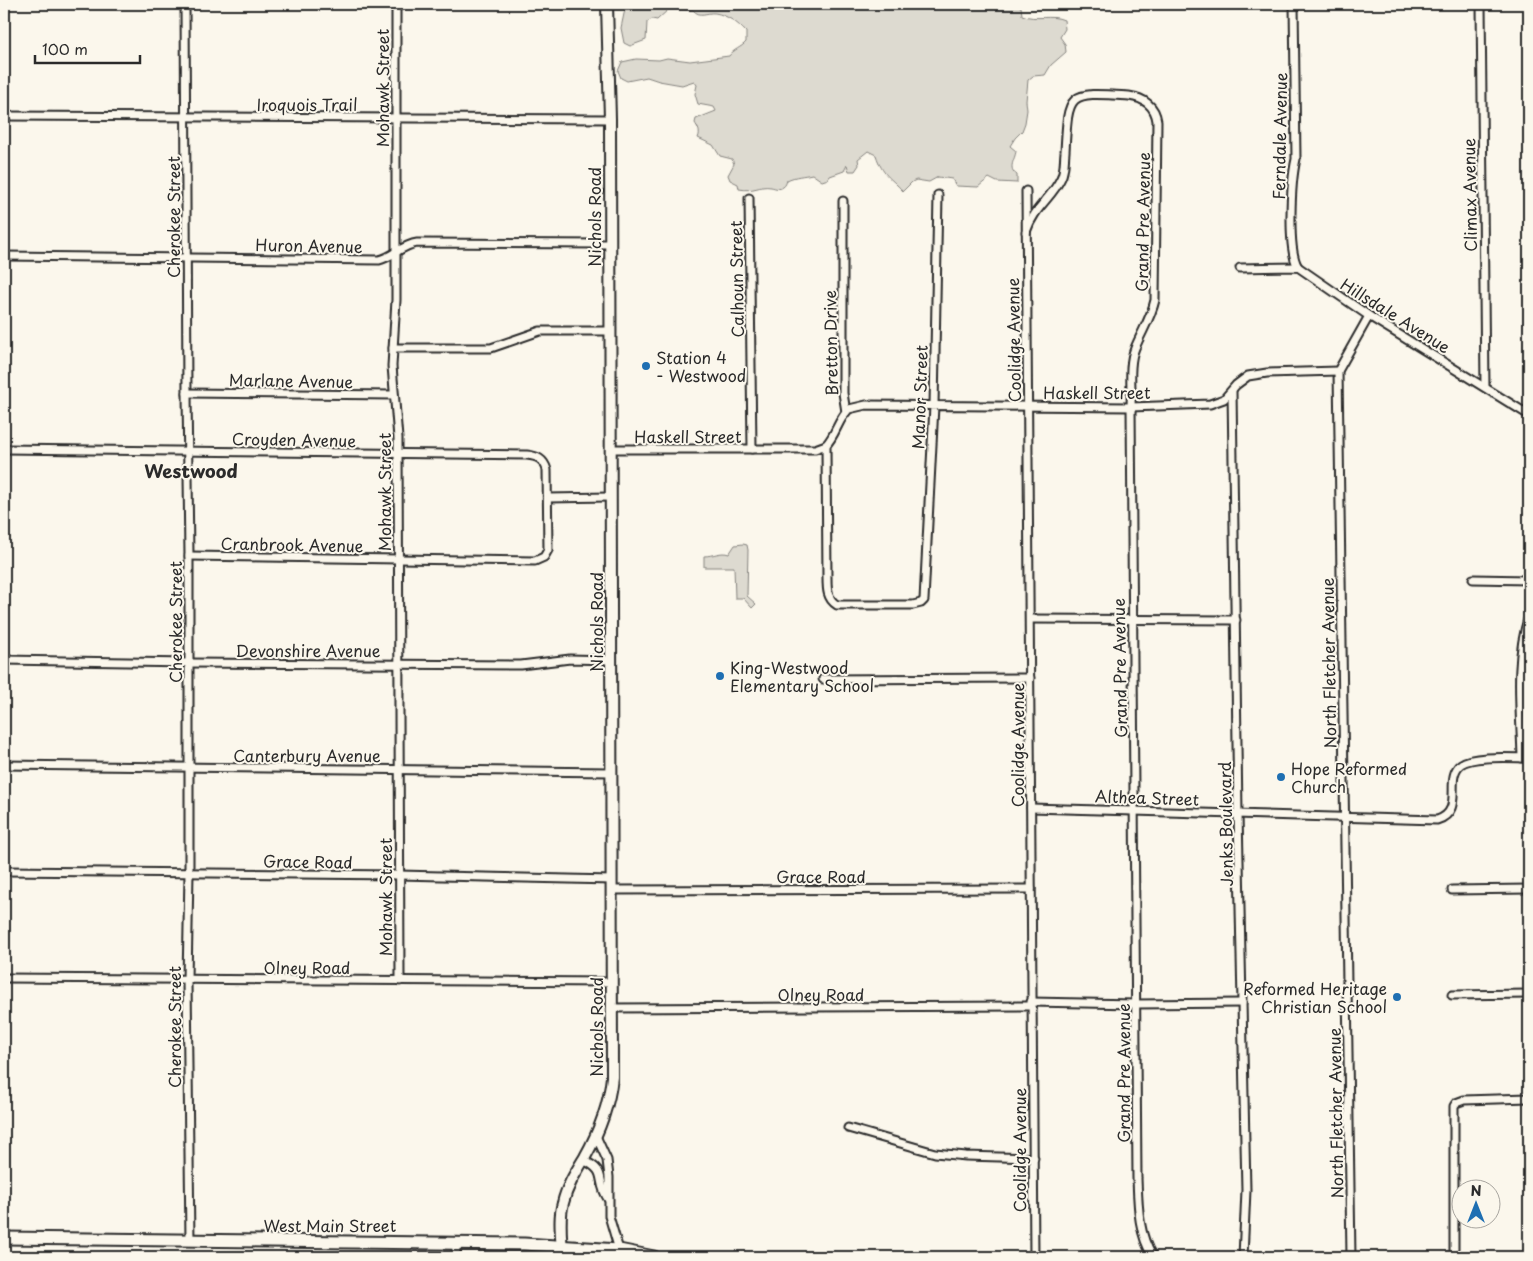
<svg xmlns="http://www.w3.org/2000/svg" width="1533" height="1261" font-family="'Playpen Sans',sans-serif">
<rect width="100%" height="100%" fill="#fbf7ec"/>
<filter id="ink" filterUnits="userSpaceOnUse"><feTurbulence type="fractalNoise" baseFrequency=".02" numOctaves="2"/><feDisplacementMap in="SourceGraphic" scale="10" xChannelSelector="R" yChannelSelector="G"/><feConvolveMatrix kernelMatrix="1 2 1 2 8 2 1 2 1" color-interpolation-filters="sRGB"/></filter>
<g filter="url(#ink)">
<!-- green -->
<g fill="#dddad0" stroke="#84827e">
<path d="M624,4H1017L1021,7L1022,15C1036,21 1051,14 1064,20L1065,29L1060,37L1065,44L1066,52L1051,65L1045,75L1033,76L1028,80L1026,101L1027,110L1025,123L1022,131L1015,138L1010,146L1016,151C1015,160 1007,168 1017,175V183L997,182L989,178L978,187L956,186L952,179L938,177L929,182L916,180L912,182L903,191C889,176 883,176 876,155L868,151L858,159L859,165L855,171H849L847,165L844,171L830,176L828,179L822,181L812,174C804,176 795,176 787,180C786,183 786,185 783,187C779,190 776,188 771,187C759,185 754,192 739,189L738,184L730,180L728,175L734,164L732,159L720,156L713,145L698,138C701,132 698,128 695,123L696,119L716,111L714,107L698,104L695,94L697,85L694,81L682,85L659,81L647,77L627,81L621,78L618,71L622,62L636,59L659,60L667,58L690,61L729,56C734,49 741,48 746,42V32C738,23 727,15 715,13C706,12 700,18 693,10L669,9L657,20L652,19L647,22L646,40L630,46L624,43L621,28L625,9Z"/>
<path d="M743,544L747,545L748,550L747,596L756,604L752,608L743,598H735L734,567H704V556C713,556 721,551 729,554L735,545Z"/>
</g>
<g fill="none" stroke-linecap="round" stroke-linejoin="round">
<!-- street casing -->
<g stroke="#2b2b2b" stroke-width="11">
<g id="street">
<polyline points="185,4 187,393 189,556 189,873 187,980 190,1241"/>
<polyline points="396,4 396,300 392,366 398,438 400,981"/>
<path d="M1294,4L1296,159C1291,181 1287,250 1298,267"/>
<polyline points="1481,4 1485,387"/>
<polyline points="4,116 610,119"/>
<polyline points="1026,191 1034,1257"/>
<path d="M938,195L934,406L924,600L921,603L913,605H837C827,599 827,589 827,578L826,445C836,435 838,419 849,409L866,405L1131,407L1210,404L1224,399L1236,385L1248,376L1267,373L1338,371"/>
<polyline points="749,198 752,449"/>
<polyline points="843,201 843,393 846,412"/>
<path d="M1026,232C1034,207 1052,198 1061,178C1065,170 1064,161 1065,152C1068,91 1068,92 1129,96C1144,98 1155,106 1157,121L1155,300C1151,318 1142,331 1135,348C1128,365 1132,388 1131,407L1137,1178C1138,1204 1138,1234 1153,1257"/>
<path d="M4,256L379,260C393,257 402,245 417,243L609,244"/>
<polyline points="1240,268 1298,267 1369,316 1529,415"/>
<polyline points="393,348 491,348 540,331 610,331"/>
<polyline points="1232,391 1238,814 1246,1190 1243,1257"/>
<polyline points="187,393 394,395"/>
<path d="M4,449L527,455C537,456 544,459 547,470L548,550L544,557L535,561L189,556"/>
<polyline points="610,449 815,449 826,445"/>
<polyline points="548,498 610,497"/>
<polyline points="1473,579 1529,580"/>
<polyline points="1030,619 1236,620"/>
<polyline points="4,660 189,663 521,665 570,659 611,660"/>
<polyline points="823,679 1030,678"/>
<path d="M1522,758C1521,711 1514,661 1529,616"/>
<polyline points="4,765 611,772"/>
<path d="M1031,808L1437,820C1466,811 1443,778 1461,764C1473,755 1513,758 1529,758"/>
<polyline points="4,871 399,875 612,880"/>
<polyline points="612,890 1031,889"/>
<polyline points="1452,890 1529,889"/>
<polyline points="4,978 611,982"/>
<polyline points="1452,995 1529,994"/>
<polyline points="1031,1002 1136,1004 1242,1003"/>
<polyline points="611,1008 1031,1006"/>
<polyline points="848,1128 935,1153 966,1156 1034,1158"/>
<polyline points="596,1136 607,1160 609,1177 609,1216 619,1250"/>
<path d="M583,1160C609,1172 595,1179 608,1199"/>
<polyline points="456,1257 456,1242"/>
<polyline points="1351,1257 1338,371 1369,316"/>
<polyline points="1454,1257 1454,1106 1456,1103 1464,1100 1529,1098"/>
</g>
</g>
<!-- secondary casing -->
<g stroke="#2b2b2b" stroke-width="14">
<path id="secondary" d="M562,1257C562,1239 558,1220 563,1203C567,1186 576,1172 585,1157C599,1132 609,1106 612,1077L610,119L607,4"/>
</g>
<!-- primary casing -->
<g stroke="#2b2b2b" stroke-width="15">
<polyline id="primary" points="4,1238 524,1244 619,1250 654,1257"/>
</g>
<!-- street -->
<use href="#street" stroke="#fbf7ec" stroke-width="7"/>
<!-- secondary -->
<use href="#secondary" stroke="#fbf7ec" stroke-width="10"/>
<!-- primary -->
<use href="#primary" stroke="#fbf7ec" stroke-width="11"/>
</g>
</g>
<!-- markers -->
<g fill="#1f6fb2" stroke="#fbf7ec" stroke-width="2">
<circle cx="646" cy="366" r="5"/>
<circle cx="720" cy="676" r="5"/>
<circle cx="1281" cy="777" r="5"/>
<circle cx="1397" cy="997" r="5"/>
</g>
<g text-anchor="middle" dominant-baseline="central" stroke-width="4" stroke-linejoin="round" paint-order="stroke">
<!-- street labels -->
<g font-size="16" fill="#2b2b2b" stroke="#fbf7ec">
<text transform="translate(382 88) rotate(-90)">Mohawk Street</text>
<text x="307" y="104">Iroquois Trail</text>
<text transform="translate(1279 136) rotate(-89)">Ferndale Avenue</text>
<text transform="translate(1469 195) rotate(-91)">Climax Avenue</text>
<text transform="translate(173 217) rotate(-90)">Cherokee Street</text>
<text transform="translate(594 217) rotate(-90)">Nichols Road</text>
<text transform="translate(1142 222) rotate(-89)">Grand Pre Avenue</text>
<text transform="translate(309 245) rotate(1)">Huron Avenue</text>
<text transform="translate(736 279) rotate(-91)">Calhoun Street</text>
<text transform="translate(1396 315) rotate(32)">Hillsdale Avenue</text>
<text transform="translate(1013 340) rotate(-91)">Coolidge Avenue</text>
<text transform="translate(830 343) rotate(-91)">Bretton Drive</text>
<text transform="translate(291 380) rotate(1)">Marlane Avenue</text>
<text x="1097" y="392">Haskell Street</text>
<text transform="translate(919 397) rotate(-88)">Manor Street</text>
<text x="688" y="436">Haskell Street</text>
<text transform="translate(294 439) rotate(1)">Croyden Avenue</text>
<text transform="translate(384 492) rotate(-90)">Mohawk Street</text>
<text transform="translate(292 544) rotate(1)">Cranbrook Avenue</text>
<text transform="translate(175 622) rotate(-90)">Cherokee Street</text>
<text transform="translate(596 622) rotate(-90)">Nichols Road</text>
<text x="308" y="650">Devonshire Avenue</text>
<text transform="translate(1328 663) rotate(-91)">North Fletcher Avenue</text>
<text transform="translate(1119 668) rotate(-91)">Grand Pre Avenue</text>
<text transform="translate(1017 745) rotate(-90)">Coolidge Avenue</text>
<text x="307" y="755">Canterbury Avenue</text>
<text transform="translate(1147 797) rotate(2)">Althea Street</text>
<text transform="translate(1225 824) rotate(-91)">Jenks Boulevard</text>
<text transform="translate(308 861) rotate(1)">Grace Road</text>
<text x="821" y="876">Grace Road</text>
<text transform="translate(385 897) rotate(-90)">Mohawk Street</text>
<text x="307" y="967">Olney Road</text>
<text x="821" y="994">Olney Road</text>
<text transform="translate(174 1027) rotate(-90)">Cherokee Street</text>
<text transform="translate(596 1027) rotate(-90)">Nichols Road</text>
<text transform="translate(1123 1073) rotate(-90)">Grand Pre Avenue</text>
<text transform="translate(1335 1113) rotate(-91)">North Fletcher Avenue</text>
<text transform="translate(1019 1150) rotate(-90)">Coolidge Avenue</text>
<text x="330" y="1225">West Main Street</text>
</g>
<!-- poi labels -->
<g font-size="16" fill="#2b2b2b" stroke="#fbf7ec" text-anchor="start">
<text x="656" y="357">Station 4<tspan x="656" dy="18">- Westwood</tspan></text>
<text x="730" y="667">King-Westwood<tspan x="730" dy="18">Elementary School</tspan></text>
<text x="1291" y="768">Hope Reformed<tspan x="1291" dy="18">Church</tspan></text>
<text x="1387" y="988" text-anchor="end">Reformed Heritage<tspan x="1387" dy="18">Christian School</tspan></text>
</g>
<!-- neighbourhood labels -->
<g font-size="18" font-weight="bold" fill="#2b2b2b" stroke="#fbf7ec">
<text x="191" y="470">Westwood</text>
</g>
</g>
<!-- margin -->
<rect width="1533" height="1261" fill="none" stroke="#fbf7ec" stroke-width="20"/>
<rect x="10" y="10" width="1513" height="1241" fill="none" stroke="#2b2b2b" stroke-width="2" filter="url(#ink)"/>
<!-- north arrow -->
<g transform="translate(1476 1204)"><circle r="24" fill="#fbf7ec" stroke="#a8a59f"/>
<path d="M0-4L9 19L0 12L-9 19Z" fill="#1f6fb2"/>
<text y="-8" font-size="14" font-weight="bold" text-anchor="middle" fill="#2b2b2b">N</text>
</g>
<!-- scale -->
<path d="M35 55v8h105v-8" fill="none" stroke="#2b2b2b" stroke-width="2.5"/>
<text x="42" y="55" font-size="15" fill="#2b2b2b" stroke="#fbf7ec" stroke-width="4" paint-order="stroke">100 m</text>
</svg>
